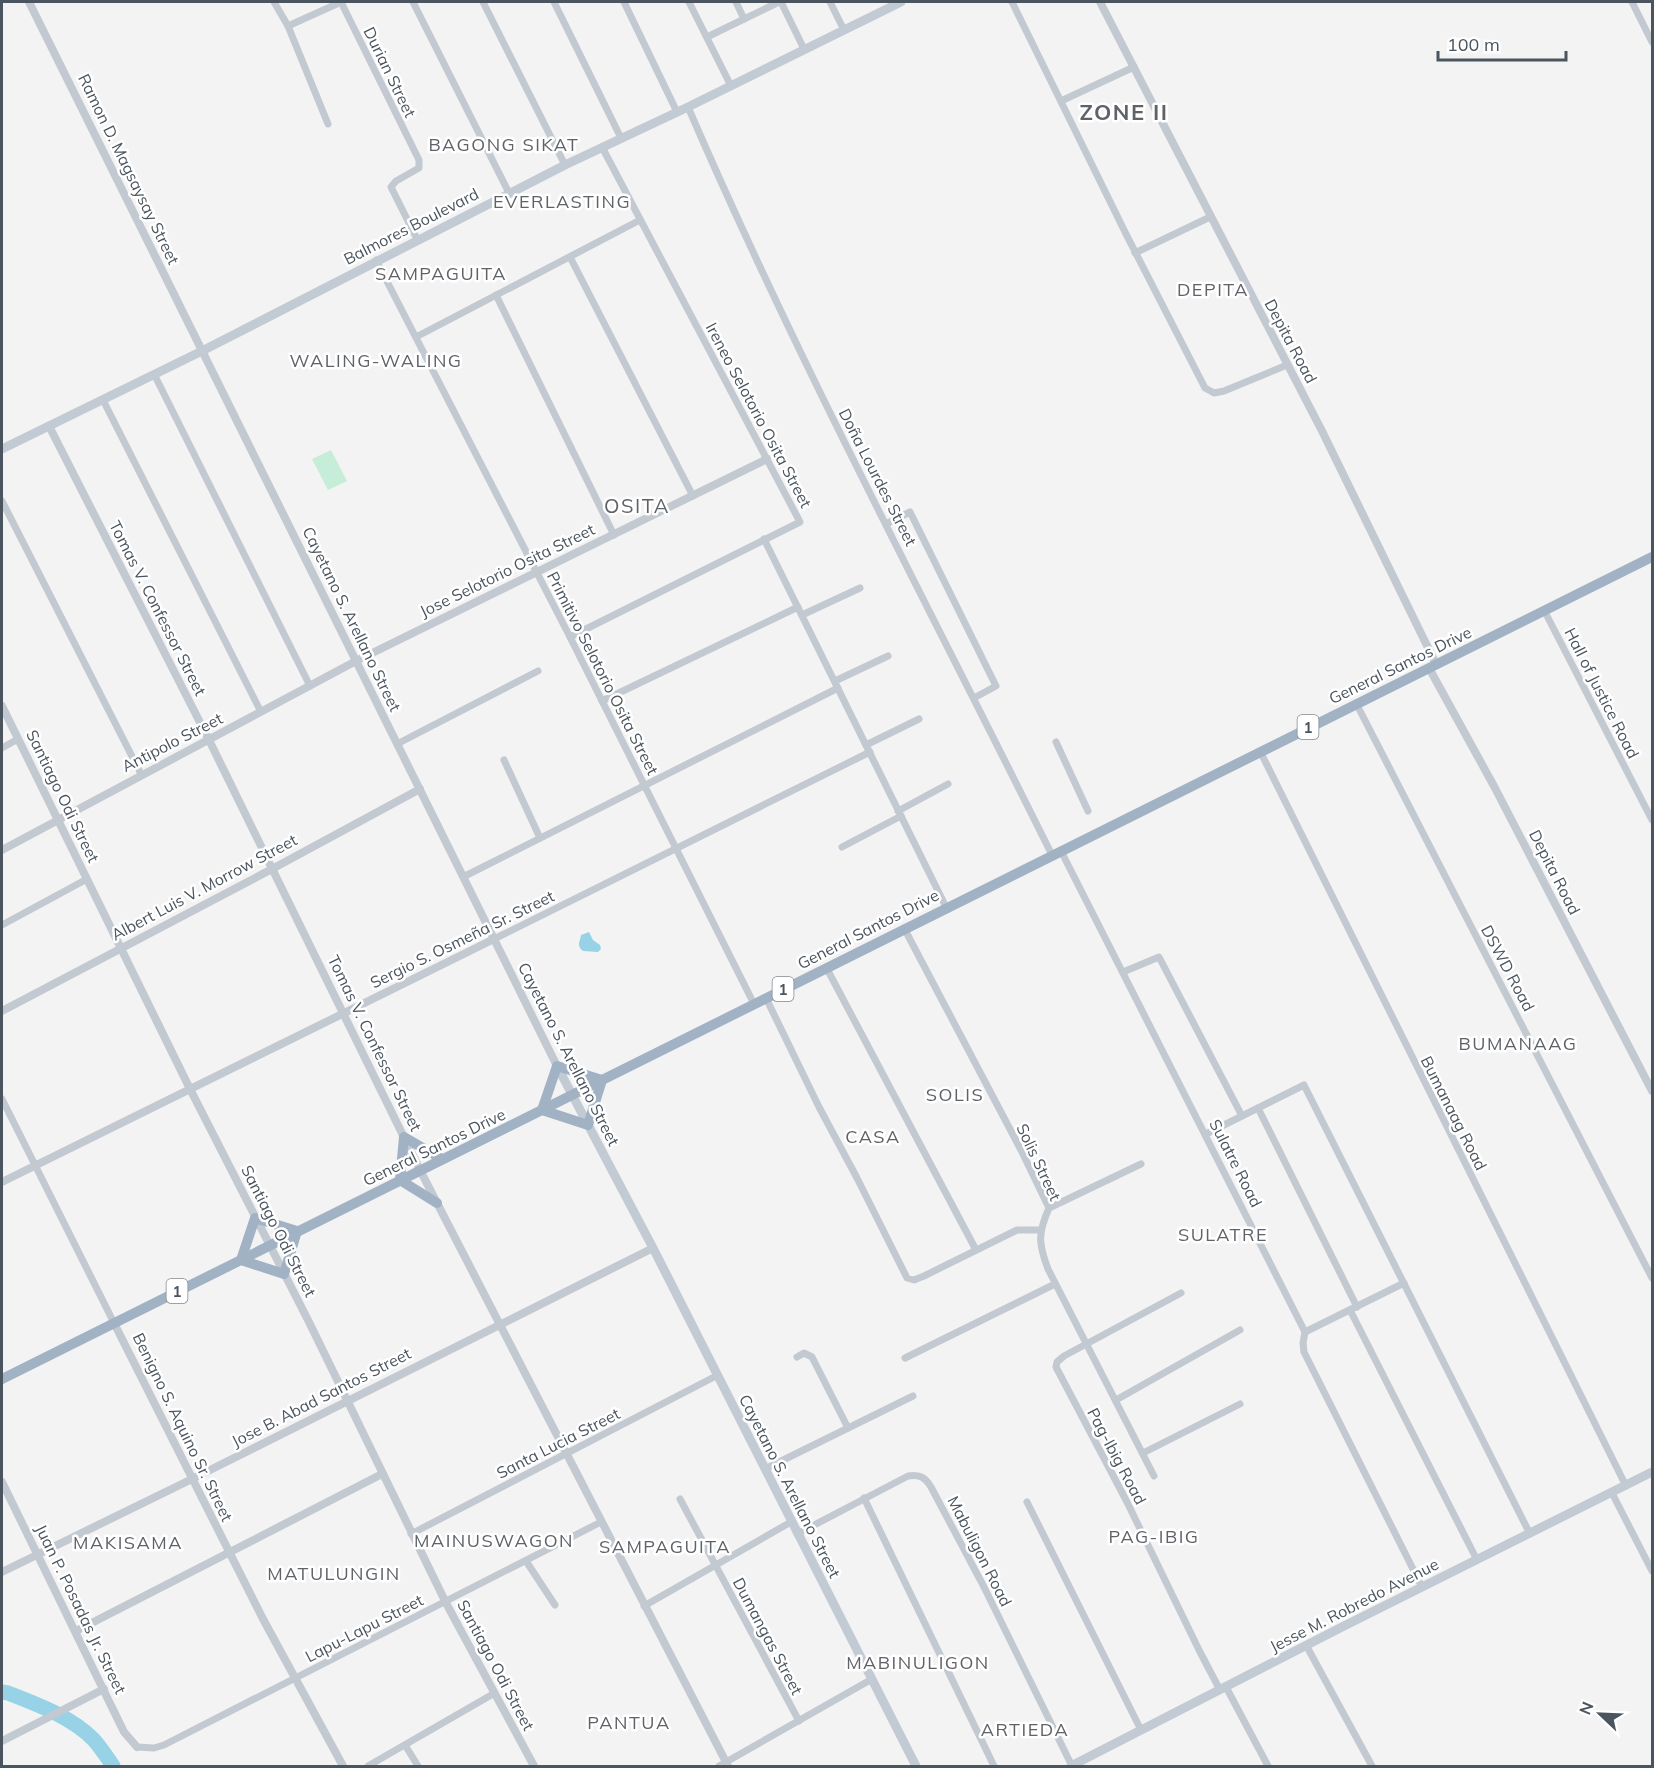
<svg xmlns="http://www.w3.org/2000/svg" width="1654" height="1768" font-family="Mulish,sans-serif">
<rect width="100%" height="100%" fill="#f4f3f3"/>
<!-- green -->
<polygon fill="#c6edd7" points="331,450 347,481 328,490 312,459"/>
<!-- water -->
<path fill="#97d2e6" d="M589,932L593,940L600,945L601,949L598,952L583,951C576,945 580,942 581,935Z"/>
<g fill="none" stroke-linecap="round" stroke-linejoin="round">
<!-- river -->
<path stroke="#97d2e6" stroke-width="15" d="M2,1692L8,1693C36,1704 72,1717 94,1740C101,1748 107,1757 113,1766"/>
<!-- minor -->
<g stroke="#c2c9d0" stroke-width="7">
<polyline points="274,2 288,26 328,124"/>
<polyline points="341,2 419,160 419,168 396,181 391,187 417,239"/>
<polyline points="413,2 509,193"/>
<polyline points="483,2 565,165"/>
<polyline points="554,2 621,138"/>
<polyline points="624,2 677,112"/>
<polyline points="689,2 731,86"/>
<polyline points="736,2 744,19"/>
<polyline points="781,2 804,49"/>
<polyline points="830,2 844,30"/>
<polyline points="1012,2 1126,234 1205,388 1214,393 1224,391 1287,365"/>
<polyline points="1632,2 1652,42"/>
<polyline points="288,26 341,2"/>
<polyline points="707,37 779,2"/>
<polyline points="1061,101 1134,67"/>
<path d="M688,107C798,362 929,607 1052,855"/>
<polyline points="1135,253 1210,217"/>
<polyline points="570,257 693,496"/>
<polyline points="376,260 570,637 754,1004"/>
<polyline points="496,295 614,535"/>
<polyline points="416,337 640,220"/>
<polyline points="154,374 310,686"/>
<polyline points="103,400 261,712"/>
<polyline points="2,501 141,774"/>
<polyline points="886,524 910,512 996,686 974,698"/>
<polyline points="764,539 946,907"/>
<polyline points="1544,610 1652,820"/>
<polyline points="802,615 860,588"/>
<polyline points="570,637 800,522 602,147"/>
<polyline points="835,681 888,656"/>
<polyline points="602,701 798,607"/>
<polyline points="1356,703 1652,1278"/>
<polyline points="1056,742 1088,811"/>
<polyline points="397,744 538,671"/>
<polyline points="866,745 919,719"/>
<polyline points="2,748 18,739"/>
<polyline points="1260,751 1626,1486"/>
<polyline points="504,760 540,838"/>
<polyline points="898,811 948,784"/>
<polyline points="842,847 901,816"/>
<polyline points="1061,851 1305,1332 1303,1343 1304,1352 1422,1587"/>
<polyline points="463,877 838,688"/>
<polyline points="2,925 87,879"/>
<path d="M904,928L1021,1150L1049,1208C1038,1233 1038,1243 1048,1269L1154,1476"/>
<polyline points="494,939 870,752"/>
<polyline points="826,967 976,1250"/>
<polyline points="1123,972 1159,957 1242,1116"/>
<polyline points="766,998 819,1107 857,1178 907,1278 914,1280 924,1276 1017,1230 1041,1230"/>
<polyline points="2,1099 114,1323"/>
<polyline points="1258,1108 1357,1307"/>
<polyline points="1206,1134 1304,1085 1530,1534"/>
<polyline points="1049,1208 1141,1164"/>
<polyline points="1181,1293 1064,1356 1057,1362 1056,1367 1127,1502 1200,1652 1220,1690"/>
<polyline points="1350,1310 1477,1560"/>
<polyline points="1305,1332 1404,1283"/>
<polyline points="797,1357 804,1353 812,1357 848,1428"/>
<polyline points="905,1358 1055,1284"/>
<polyline points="1116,1400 1240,1330"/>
<polyline points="1143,1453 1240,1404"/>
<polyline points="765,1469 913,1396"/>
<polyline points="1612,1493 1652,1571"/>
<polyline points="864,1498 994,1766"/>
<polyline points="680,1499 799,1721"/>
<polyline points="1027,1502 1141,1730"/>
<polyline points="411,1534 716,1376"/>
<path d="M797,1534L908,1476C919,1474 925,1477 931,1487L984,1587L1072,1766"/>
<polyline points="526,1561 555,1605"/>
<polyline points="644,1606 791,1522"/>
<polyline points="1306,1645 1372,1766"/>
<polyline points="1226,1687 1268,1766"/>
<polyline points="405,1745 418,1766"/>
<polyline points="137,1747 154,1748 164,1745 601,1522"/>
<polyline points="368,1766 493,1694"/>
<polyline points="719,1766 872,1679"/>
</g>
<!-- tertiary -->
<g stroke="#c2c9d0" stroke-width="8">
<polyline points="29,2 557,1066"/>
<polyline points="1100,2 1322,431 1436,664"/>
<polyline points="49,426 209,740 420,1170 728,1766"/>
<polyline points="1429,668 1495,788 1652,1091"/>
<polyline points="2,706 190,1089 309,1322 446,1603 534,1766"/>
<polyline points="2,850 356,661 767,459"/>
<polyline points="2,1011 272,869 420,789"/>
<polyline points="2,1182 494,939"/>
<polyline points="114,1323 263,1619 343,1766"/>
<polyline points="2,1482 124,1732 137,1747"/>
<polyline points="2,1572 192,1479 653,1248"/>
<polyline points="76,1631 382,1474"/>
<polyline points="2,1741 104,1689"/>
</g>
<!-- secondary -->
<g stroke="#c2cad4" stroke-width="9">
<polyline points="2,449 202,351 565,165 688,107 901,2"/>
<polyline points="557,1066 653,1248 916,1766"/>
<polyline points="1071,1766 1340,1628 1652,1472"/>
</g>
<!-- trunk -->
<g stroke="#a2b2c5" stroke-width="10">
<polyline points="542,1110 588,1125 602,1080"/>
<polyline points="542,1110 557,1066 602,1080"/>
<polyline points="437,1203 400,1180 404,1137 442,1159"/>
<polyline points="241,1260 284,1274 297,1231"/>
<polyline points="241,1260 255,1218 297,1231"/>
<polyline points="2,1379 1652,557"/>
</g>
</g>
<g text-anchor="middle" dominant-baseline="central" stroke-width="5" stroke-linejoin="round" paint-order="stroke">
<!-- shield labels -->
<g fill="#fff" stroke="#81888f" stroke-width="1.5">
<rect x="1297.5" y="715" width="21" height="24" rx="4.5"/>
<rect x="772.5" y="977" width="21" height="24" rx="4.5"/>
<rect x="166.5" y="1279" width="21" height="24" rx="4.5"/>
</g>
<g font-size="15" font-weight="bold" fill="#4b555f">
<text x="1308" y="727">1</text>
<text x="783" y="989">1</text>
<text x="177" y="1291">1</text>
</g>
<!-- street labels -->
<g font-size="16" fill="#4b555f" stroke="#fff">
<text transform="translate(390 72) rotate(64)">Durian Street</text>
<text transform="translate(129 169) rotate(64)">Ramon D. Magsaysay Street</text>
<text transform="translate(411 226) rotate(-27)">Balmores Boulevard</text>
<text transform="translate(1291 341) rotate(62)">Depita Road</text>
<text transform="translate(759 415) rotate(62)">Ireneo Selotorio Osita Street</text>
<text transform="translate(878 477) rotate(63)">Doña Lourdes Street</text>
<text transform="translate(507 570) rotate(-26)">Jose Selotorio Osita Street</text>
<text transform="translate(158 608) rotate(63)">Tomas V. Confessor Street</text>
<text transform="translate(352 619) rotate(64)">Cayetano S. Arellano Street</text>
<text transform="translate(1400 665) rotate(-26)">General Santos Drive</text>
<text transform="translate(603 673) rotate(63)">Primitivo Selotorio Osita Street</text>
<text transform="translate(1602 693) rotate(63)">Hall of Justice Road</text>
<text transform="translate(172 742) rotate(-27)">Antipolo Street</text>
<text transform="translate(63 796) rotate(64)">Santiago Odi Street</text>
<text transform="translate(1555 872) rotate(63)">Depita Road</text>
<text transform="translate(204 887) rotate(-28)">Albert Luis V. Morrow Street</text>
<text transform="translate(868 929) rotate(-27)">General Santos Drive</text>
<text transform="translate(462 939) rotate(-26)">Sergio S. Osmeña Sr. Street</text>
<text transform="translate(1508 968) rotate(62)">DSWD Road</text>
<text transform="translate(375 1043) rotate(64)">Tomas V. Confessor Street</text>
<text transform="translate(569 1054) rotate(63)">Cayetano S. Arellano Street</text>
<text transform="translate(1454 1113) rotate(63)">Bumanaag Road</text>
<text transform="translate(434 1147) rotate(-26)">General Santos Drive</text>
<text transform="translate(1039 1162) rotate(65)">Solis Street</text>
<text transform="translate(1236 1163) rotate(63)">Sulatre Road</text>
<text transform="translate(279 1231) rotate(63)">Santiago Odi Street</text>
<text transform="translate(321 1397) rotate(-27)">Jose B. Abad Santos Street</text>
<text transform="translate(183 1427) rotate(64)">Benigno S. Aquino Sr. Street</text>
<text transform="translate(558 1443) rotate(-27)">Santa Lucia Street</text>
<text transform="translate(1117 1456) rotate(62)">Pag-Ibig Road</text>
<text transform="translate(790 1486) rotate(63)">Cayetano S. Arellano Street</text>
<text transform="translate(980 1551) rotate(63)">Mabuligon Road</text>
<text transform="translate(1354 1605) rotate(-27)">Jesse M. Robredo Avenue</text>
<text transform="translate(81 1609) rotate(64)">Juan P. Posadas Jr. Street</text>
<text transform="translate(364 1628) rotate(-27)">Lapu-Lapu Street</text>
<text transform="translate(768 1636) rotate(62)">Dumangas Street</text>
<text transform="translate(496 1665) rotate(62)">Santiago Odi Street</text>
</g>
<!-- neighbourhood labels -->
<g font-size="18" letter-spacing="1.5" fill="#5f6267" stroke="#fff">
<text x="504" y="144">BAGONG SIKAT</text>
<text x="562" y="201">EVERLASTING</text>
<text x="441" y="273">SAMPAGUITA</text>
<text x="1213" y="289">DEPITA</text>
<text x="376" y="360">WALING-WALING</text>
<text x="1518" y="1043">BUMANAAG</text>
<text x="955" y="1094">SOLIS</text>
<text x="873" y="1136">CASA</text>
<text x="1223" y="1234">SULATRE</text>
<text x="1154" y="1536">PAG-IBIG</text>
<text x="494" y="1540">MAINUSWAGON</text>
<text x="128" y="1542">MAKISAMA</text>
<text x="665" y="1546">SAMPAGUITA</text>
<text x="334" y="1573">MATULUNGIN</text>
<text x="918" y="1662">MABINULIGON</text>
<text x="629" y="1722">PANTUA</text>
<text x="1025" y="1729">ARTIEDA</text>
</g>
<!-- quarter labels -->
<g font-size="20" letter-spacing="1.5" fill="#5f6267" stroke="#fff">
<text x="637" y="505">OSITA</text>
</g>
<!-- district labels -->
<g font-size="22" font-weight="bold" letter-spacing="1.5" fill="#5f6267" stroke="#fff">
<text x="1124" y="112">ZONE II</text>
</g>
</g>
<!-- border -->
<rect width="1654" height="1768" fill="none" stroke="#4b555f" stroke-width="6"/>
<!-- north arrow -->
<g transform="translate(1600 1714) rotate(293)" stroke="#ffffff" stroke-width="4.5" paint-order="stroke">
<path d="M0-4.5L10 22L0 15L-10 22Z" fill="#4b555f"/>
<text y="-9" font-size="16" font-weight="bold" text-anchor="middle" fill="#4b555f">N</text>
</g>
<!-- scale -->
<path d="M1438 51v9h128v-9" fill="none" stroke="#4b555f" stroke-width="3"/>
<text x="1447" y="51" font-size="18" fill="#4b555f" stroke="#ffffff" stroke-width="4.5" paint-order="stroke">100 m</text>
</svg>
